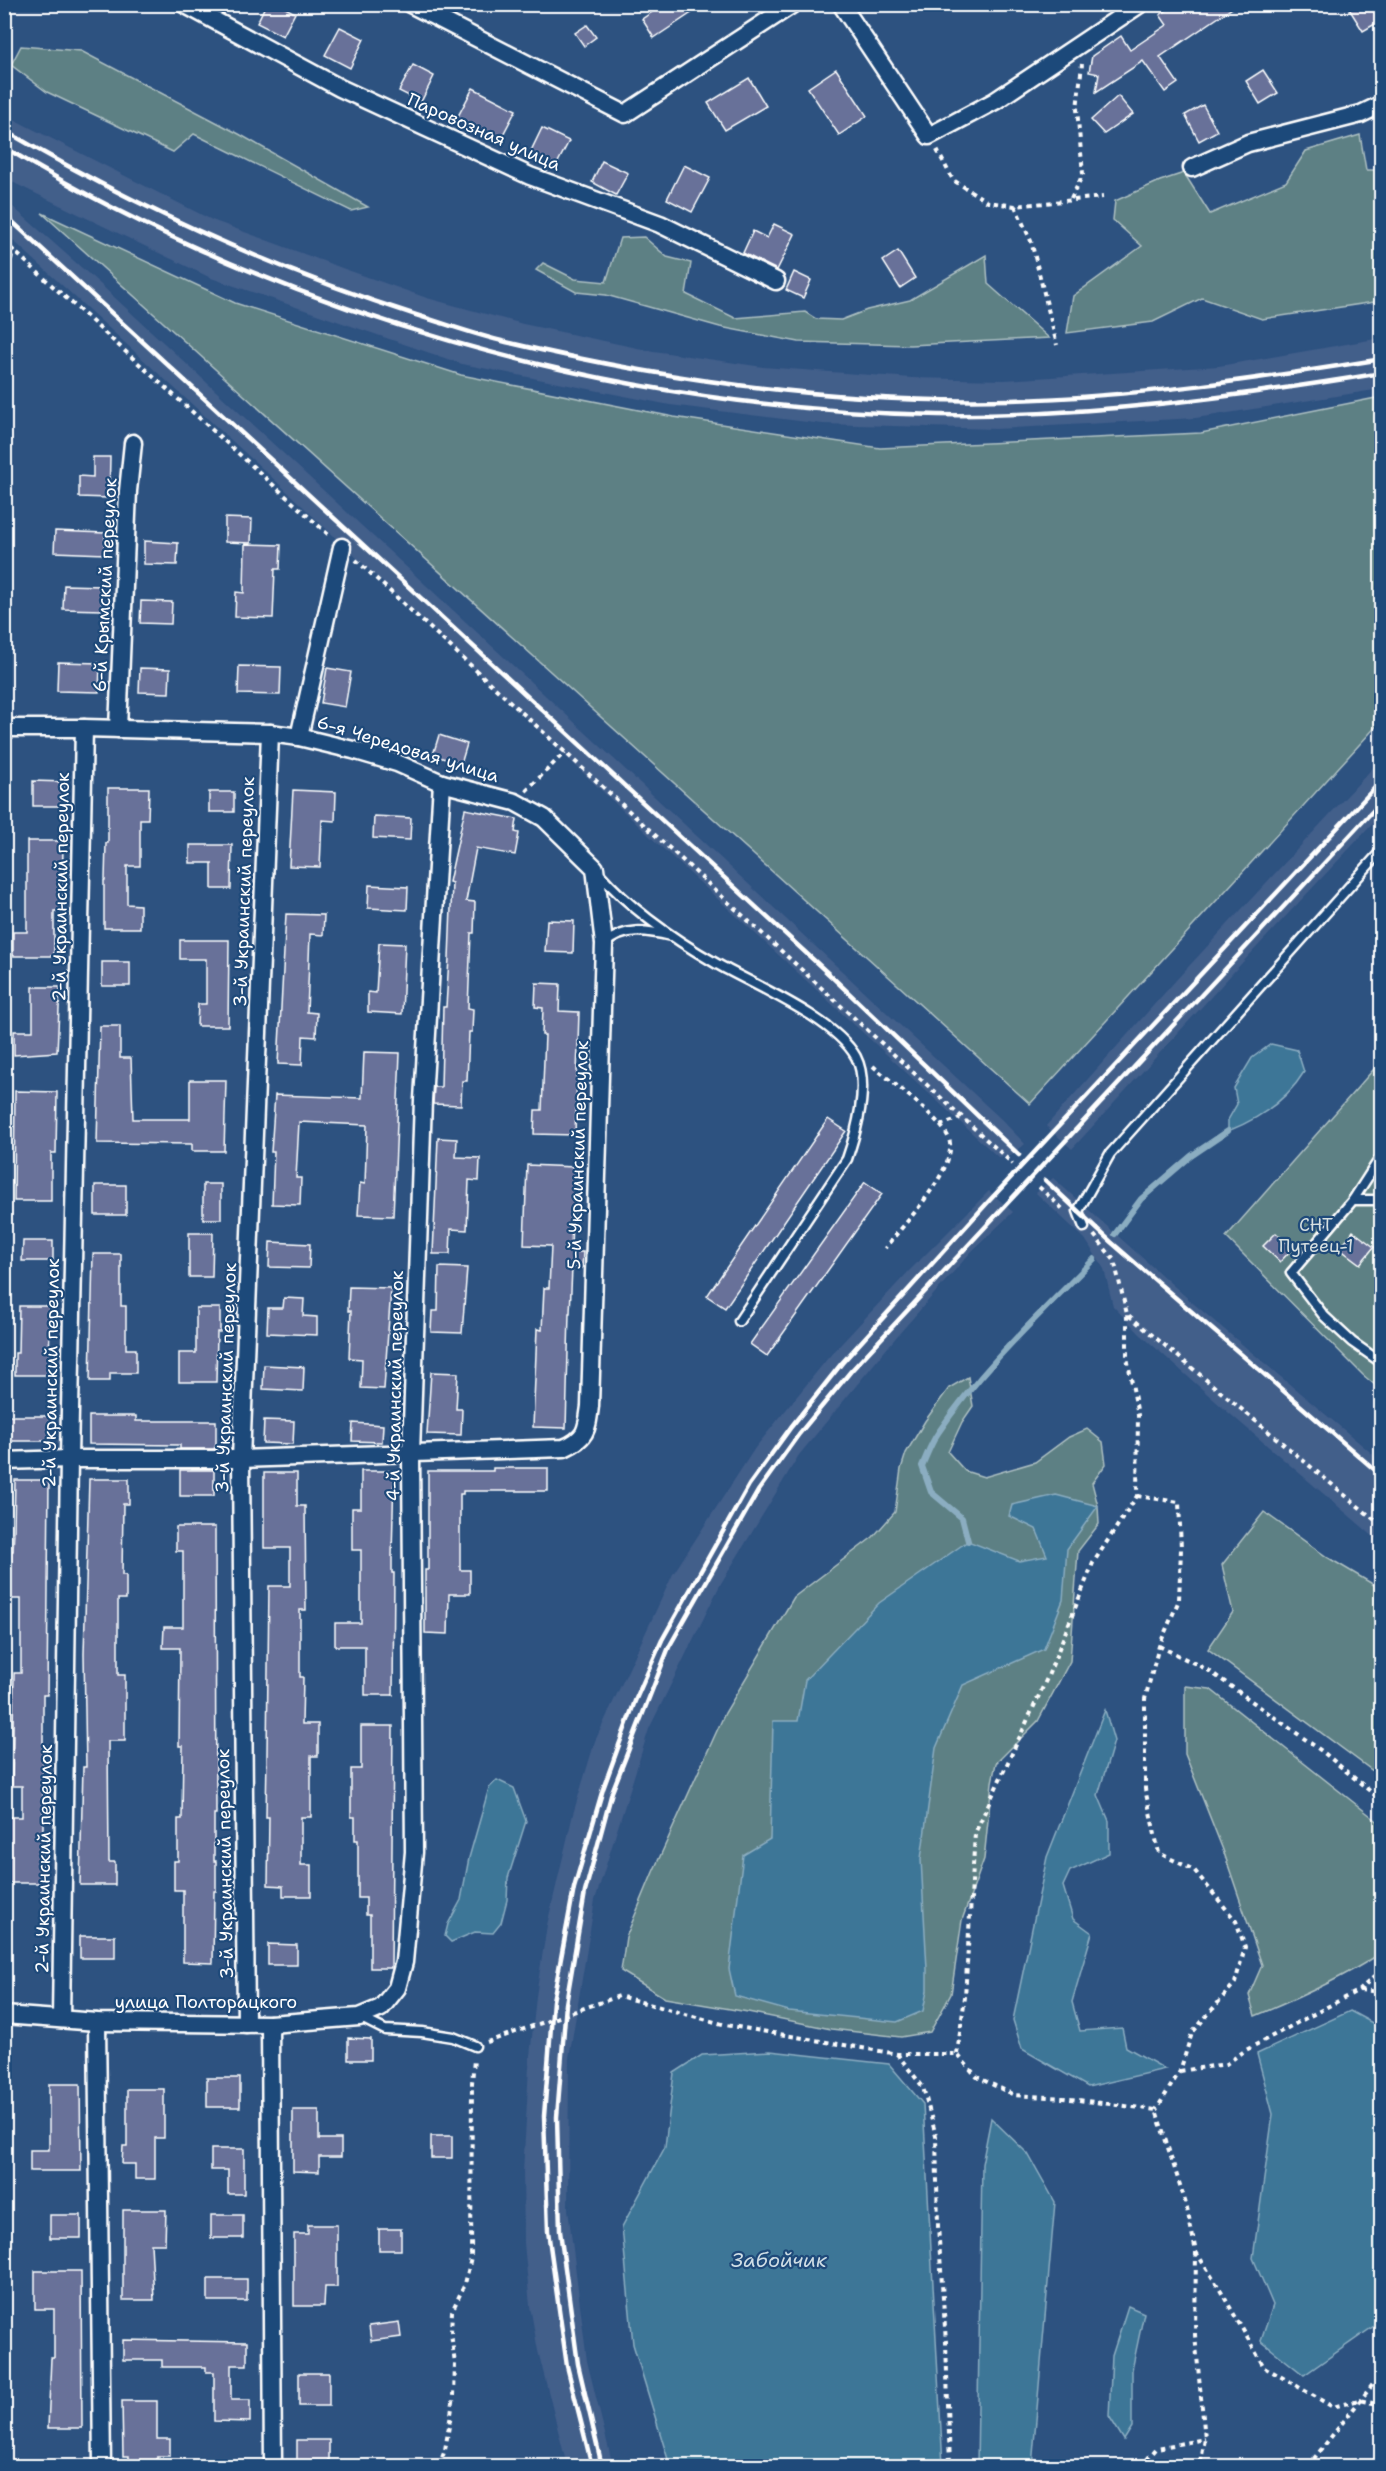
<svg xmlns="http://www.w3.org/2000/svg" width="1386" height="2471" font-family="'Shantell Sans',sans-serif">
<rect width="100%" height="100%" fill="#2d5280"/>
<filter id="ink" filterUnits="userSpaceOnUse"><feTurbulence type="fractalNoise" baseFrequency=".0167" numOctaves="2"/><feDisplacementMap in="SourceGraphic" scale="12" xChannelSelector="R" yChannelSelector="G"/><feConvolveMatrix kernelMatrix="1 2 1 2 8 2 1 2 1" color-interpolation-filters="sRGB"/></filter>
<g filter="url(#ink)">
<!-- built -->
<g fill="#425e8a">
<polygon points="4,112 15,120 212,220 342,268 427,298 523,324 647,350 763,367 912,378 1004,380 1219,366 1381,338 1381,389 1196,418 996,429 823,424 670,405 462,364 211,278 16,184 5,176"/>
<polygon points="4,199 100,284 599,745 1002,1120 1025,1144 1011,1156 998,1157 658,844 278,483 5,233"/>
<polygon points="1381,759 1381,815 1241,964 1072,1149 1046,1126 1177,979"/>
<polygon points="1053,1178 1194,1304 1381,1461 1381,1543 1222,1407 1140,1334 1113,1306 1104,1269 1085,1239 1036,1193"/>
<polygon points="989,1191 1013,1212 971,1252 898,1335 799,1455 720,1585 649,1729 595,1900 569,2058 568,2209 587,2361 613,2466 567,2466 538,2351 530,2306 524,2243 523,2172 529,2067 536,1996 547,1925 573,1814 595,1741 673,1574 755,1448 828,1358 909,1271"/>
</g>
<!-- green -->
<g fill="#5d8084" stroke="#aec0c2" stroke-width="1.5">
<polygon points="21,46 81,51 239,134 368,207 351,211 194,134 173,152 47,92 11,65"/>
<polygon points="1360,135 1366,170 1381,170 1381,301 1262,319 1202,298 1153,322 1067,333 1073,296 1142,246 1113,220 1115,201 1160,181 1184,173 1210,214 1286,182 1306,151"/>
<polygon points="42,213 235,303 461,375 674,417 880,448 1201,433 1381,397 1381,721 1030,1104"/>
<polygon points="644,237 667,257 691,263 686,294 735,318 805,312 816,319 841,320 867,310 910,300 986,255 988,284 1049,338 910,345 799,342 720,327 606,295 576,292 536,270 543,263 575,279 606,282 620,238"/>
<polygon points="1381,1061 1381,1390 1363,1375 1226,1237"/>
<polygon points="968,1377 973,1406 962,1422 948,1452 965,1471 984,1477 1035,1462 1069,1437 1087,1429 1103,1442 1106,1464 1092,1483 1098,1506 1099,1524 1078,1551 1070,1661 1038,1721 996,1763 992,1782 984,1859 962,1920 951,1994 930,2032 901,2037 831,2029 748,2012 665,1998 621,1971 626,1937 653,1872 725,1713 794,1597 873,1537 895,1512 901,1469 906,1453 925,1421 949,1388"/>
<polygon points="1264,1512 1327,1557 1381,1589 1381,1777 1208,1649 1233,1612 1222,1565"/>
<path d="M1185,1686L1210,1689L1381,1824V1953C1341,1979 1299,1998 1255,2016L1249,1995L1262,1965L1223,1850L1185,1754Z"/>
</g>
<!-- water -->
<g fill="#3e7697" stroke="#8badc1" stroke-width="1.5">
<path d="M1271,1044L1297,1050L1304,1072C1287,1100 1258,1119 1228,1131V1120L1237,1104L1234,1088L1252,1058Z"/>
<polygon points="1056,1495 1098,1506 1067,1549 1063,1600 1044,1649 963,1685 936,1748 921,1859 927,1969 927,1991 923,2011 897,2022 789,2011 735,1996 729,1969 743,1855 770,1839 773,1721 798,1721 805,1680 879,1603 968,1541 1019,1561 1047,1556 1036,1529 1009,1516 1012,1505"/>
<polygon points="1105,1710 1114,1741 1098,1795 1109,1821 1109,1853 1070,1871 1063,1886 1073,1919 1092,1933 1072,2002 1080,2031 1122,2028 1126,2047 1165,2069 1088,2087 1022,2049 1013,2020 1047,1857"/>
<polygon points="497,1780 514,1788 526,1821 508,1878 507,1900 501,1923 493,1933 475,1932 451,1942 445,1936 448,1924 461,1900 469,1858 489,1788"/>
<polygon points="1350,2011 1378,2026 1381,2039 1381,2321 1304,2375 1261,2341 1273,2305 1253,2258 1273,2114 1257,2054"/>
<polygon points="770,2051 889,2064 923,2104 943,2466 670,2466 633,2344 622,2227 665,2147 674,2073 702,2055"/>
<polygon points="991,2118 1028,2154 1055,2202 1032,2466 977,2466 982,2164"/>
<polygon points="1128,2306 1144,2313 1132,2370 1132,2427 1124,2440 1109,2416 1112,2356"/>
</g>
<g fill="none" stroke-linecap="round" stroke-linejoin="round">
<!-- stream -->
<g stroke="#8badc1" stroke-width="6">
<polyline points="1115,1234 1141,1199 1191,1156 1228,1131"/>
<path d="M968,1541L962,1518L931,1492L922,1466C927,1455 931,1443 938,1433C981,1369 1040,1314 1094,1259"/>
</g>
</g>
<!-- building -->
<g fill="#677199" stroke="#fff" stroke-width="1.5">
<polygon points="266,4 278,4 295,13 283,36 257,23"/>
<polygon points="664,4 705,4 654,38 642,19"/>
<polygon points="1176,4 1238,4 1160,57 1178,83 1165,92 1143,61 1096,92 1099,74 1089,72 1092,56 1121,36 1130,50 1167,25 1160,15"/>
<polygon points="1346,4 1382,4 1382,20 1363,31"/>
<polygon points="587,25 596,37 584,46 575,33"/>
<polygon points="340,27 364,39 350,68 325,55"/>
<polygon points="413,65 434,76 421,102 399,91"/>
<polygon points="836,69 867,116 839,135 808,88"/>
<polygon points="1263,70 1278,93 1260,104 1246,81"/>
<polygon points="749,78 766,106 725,130 708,103"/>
<polygon points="473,88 516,110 499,142 456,120"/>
<polygon points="1118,96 1133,114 1104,134 1091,120"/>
<polygon points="1203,105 1217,131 1199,141 1185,115"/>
<polygon points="542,128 569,141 555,168 529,155"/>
<polygon points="602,161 628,173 616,195 592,182"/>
<polygon points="684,165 710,178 692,212 667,199"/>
<polygon points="774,224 795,234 777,270 743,253 753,231 767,238"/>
<polygon points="898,251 915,278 900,288 883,261"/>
<polygon points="794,272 811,280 803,298 786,290"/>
<polygon points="93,457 110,457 109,498 79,497 79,476 93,477"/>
<polygon points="225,518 252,519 251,543 225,542"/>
<polygon points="55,531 105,533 105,554 54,552"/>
<polygon points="144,541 178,543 177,565 144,564"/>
<polygon points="245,544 281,545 280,569 275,569 273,618 235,617 236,592 244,593"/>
<polygon points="64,585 102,586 102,610 63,609"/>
<polygon points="141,601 172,602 171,624 140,623"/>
<polygon points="58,662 100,663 99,692 57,691"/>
<polygon points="239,666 281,667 280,695 238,694"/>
<polygon points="140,668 170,669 169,693 139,692"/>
<polygon points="327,668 351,672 345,707 321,703"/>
<polygon points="439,735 467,744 461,764 433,755"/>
<polygon points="33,781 65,782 65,806 33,806"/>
<polygon points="108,788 149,788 148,819 140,819 140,866 127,866 127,904 140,905 140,928 104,928 104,880 105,880 106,843 108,843"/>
<polygon points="293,790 336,792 335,821 322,820 320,867 289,866"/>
<rect x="209" y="792" width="25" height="20"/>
<polygon points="465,809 517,819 515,832 519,833 515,855 476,848 466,901 475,902 474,933 471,933 468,1008 473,1009 472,1032 469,1032 467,1081 462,1081 461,1105 433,1104 434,1087 441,1087 443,1007 446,1007 449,958 452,883 449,882"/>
<polygon points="374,816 411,818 410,840 373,838"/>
<polygon points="27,841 63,841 62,911 54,911 54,956 13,956 13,932 27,932"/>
<polygon points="190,845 232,845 231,889 212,889 212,863 190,863"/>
<polygon points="369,885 408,887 407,910 368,908"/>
<polygon points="286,914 324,915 323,935 310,934 307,1012 317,1013 316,1037 303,1036 302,1065 278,1064"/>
<polygon points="547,920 574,921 573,953 545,952"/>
<polygon points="180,940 229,940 228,1026 197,1026 198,1004 206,1004 206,959 180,959"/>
<polygon points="379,943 405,944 402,1014 368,1012 368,992 376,993"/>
<rect x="102" y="962" width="28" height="24"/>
<polygon points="536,983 560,984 559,1011 579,1012 575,1135 534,1134 535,1110 542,1110 545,1035 542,1035 543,1008 535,1007"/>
<polygon points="33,987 60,987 57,1052 14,1055 14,1031 33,1031"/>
<polygon points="100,1026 120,1026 120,1058 131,1058 133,1119 190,1119 190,1080 226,1080 224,1151 192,1151 192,1144 97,1143"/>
<polygon points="364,1052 400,1053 393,1216 358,1215 360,1183 365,1184 367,1125 299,1122 296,1178 301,1178 300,1205 272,1204 274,1152 271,1152 275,1095 362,1098"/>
<polygon points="15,1091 57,1092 56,1153 51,1153 51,1201 14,1201"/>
<polygon points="828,1119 846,1131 725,1308 707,1296"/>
<polygon points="438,1138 457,1139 456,1157 480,1158 479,1181 469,1180 467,1230 451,1229 450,1254 433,1254"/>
<polygon points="527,1165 575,1167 574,1194 578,1194 577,1213 572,1213 571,1252 583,1252 582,1268 572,1268 570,1313 569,1313 566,1428 533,1427 537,1329 542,1330 544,1288 549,1288 551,1246 524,1245"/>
<polygon points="865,1182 882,1194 767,1356 750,1344"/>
<rect x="203" y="1184" width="18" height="35"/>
<rect x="95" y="1185" width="31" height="30"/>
<polygon points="1353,1231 1374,1247 1360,1264 1340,1249"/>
<polygon points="189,1233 213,1233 212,1277 189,1277"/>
<polygon points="1276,1233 1293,1248 1280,1262 1263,1246"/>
<polygon points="23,1241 53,1241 53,1261 22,1261"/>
<polygon points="270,1242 310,1244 309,1268 269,1267"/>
<polygon points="93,1254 121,1254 121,1306 126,1306 126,1349 136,1349 136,1373 110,1373 110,1381 90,1381"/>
<polygon points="439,1267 467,1268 462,1333 431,1332 432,1311 438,1311"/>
<polygon points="349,1287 391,1288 384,1389 361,1388 362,1359 349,1358 351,1311 348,1311"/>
<polygon points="284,1298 304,1299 303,1316 317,1317 317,1335 267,1333 268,1308 283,1308"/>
<polygon points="19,1306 50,1306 49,1375 15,1375 15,1353 18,1353"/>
<polygon points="196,1308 220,1308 220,1332 217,1332 216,1382 179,1382 179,1353 196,1353"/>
<polygon points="264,1365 304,1367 303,1391 263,1389"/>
<polygon points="431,1372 458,1373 456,1409 462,1409 461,1435 427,1434"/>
<rect x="4" y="1416" width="46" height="25"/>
<polygon points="89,1416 136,1416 136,1421 216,1421 216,1445 214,1449 180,1449 180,1445 89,1444"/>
<polygon points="264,1420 294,1421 293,1444 263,1443"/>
<polygon points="353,1423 383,1425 382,1442 352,1441"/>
<polygon points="493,1468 548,1468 548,1491 463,1491 463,1494 460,1494 460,1570 470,1570 470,1594 449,1594 448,1634 425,1633 425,1570 428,1570 428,1471 493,1471"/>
<rect x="180" y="1470" width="34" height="26"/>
<polygon points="361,1471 394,1471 392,1556 392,1573 394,1573 393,1695 365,1695 365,1646 335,1646 335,1623 361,1623 361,1550 352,1550 352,1508 361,1508"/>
<polygon points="264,1473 297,1473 297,1506 305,1506 306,1610 300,1610 300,1677 303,1677 302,1724 318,1724 318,1756 311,1756 311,1817 301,1817 301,1865 311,1865 311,1896 283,1896 283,1886 268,1885 269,1817 266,1817 267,1754 269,1586 290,1586 290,1548 264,1548"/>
<polygon points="89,1479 129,1479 129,1504 123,1504 122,1575 126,1575 126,1599 118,1599 118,1675 125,1675 125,1741 108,1741 109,1862 115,1862 115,1885 80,1885 83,1767 86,1767 84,1654"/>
<polygon points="15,1480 49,1480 47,1695 43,1695 43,1883 9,1883 9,1840 4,1840 4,1817 22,1817 22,1786 12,1786 14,1673 21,1673 21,1599 9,1599 9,1551 13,1551 14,1529"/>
<polygon points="176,1527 215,1527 216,1814 214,1814 214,1861 216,1861 216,1891 214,1891 213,1963 183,1962 183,1890 174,1890 174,1861 178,1861 178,1819 182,1819 183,1746 179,1746 180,1648 163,1648 164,1627 183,1627 183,1551 176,1551"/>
<polygon points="361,1726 393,1726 391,1968 370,1968 370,1915 366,1915 366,1898 358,1898 358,1840 355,1840 355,1817 351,1817 351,1769 361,1769"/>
<rect x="80" y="1936" width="35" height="22"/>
<polygon points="268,1944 297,1945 297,1965 268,1965"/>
<polygon points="348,2038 371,2039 371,2060 348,2060"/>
<rect x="207" y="2078" width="33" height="29"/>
<polygon points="49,2084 80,2084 81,2171 30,2171 30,2150 49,2150"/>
<polygon points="127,2089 164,2089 164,2138 155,2138 155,2179 135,2179 135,2164 122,2164 123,2146 127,2146"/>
<polygon points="293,2110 319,2110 319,2139 341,2139 341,2157 319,2157 319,2172 293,2171"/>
<rect x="431" y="2136" width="21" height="22"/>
<polygon points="211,2149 244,2149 244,2194 228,2194 228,2170 211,2170"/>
<polygon points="123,2210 166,2210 165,2244 151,2244 154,2300 123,2300"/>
<rect x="50" y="2215" width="31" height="23"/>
<rect x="211" y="2215" width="32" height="23"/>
<polygon points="308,2225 337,2225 337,2287 325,2287 324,2306 294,2306 294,2234 308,2234"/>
<rect x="379" y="2229" width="22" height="21"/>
<polygon points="35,2271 81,2271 82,2428 48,2428 51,2358 54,2358 54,2309 35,2309"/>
<rect x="208" y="2279" width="39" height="22"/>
<polygon points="399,2322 401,2337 371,2341 369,2326"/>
<polygon points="123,2340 247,2342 247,2365 231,2365 231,2400 250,2400 250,2422 214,2421 214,2372 206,2372 206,2367 162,2367 162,2360 123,2360"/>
<rect x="299" y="2373" width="30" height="33"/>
<polygon points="122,2401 157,2401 157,2439 170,2439 170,2456 157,2456 157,2466 129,2466 129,2456 123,2456"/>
<rect x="297" y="2440" width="32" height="26"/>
</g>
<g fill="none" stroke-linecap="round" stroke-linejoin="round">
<!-- lane casing -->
<g stroke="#fff" stroke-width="13">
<g id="lane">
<path d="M599,873C631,910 675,940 717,964C756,986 835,1019 856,1057C870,1084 856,1133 847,1159L739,1321"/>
<path d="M604,944C624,927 646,930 671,936"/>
<polyline points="1353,1200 1382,1155"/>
<polyline points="1382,1200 1353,1200 1291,1273 1324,1316 1352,1342 1382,1363"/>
<polyline points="1084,1227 1078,1211 1110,1154 1382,850"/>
<polyline points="359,2017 385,2030 422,2032 453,2037 475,2046"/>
</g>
</g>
<!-- street casing -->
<g stroke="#fff" stroke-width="21">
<g id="street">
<polyline points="184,4 340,88 530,176 660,224 776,281"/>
<polyline points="410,4 625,114 793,4"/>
<polyline points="841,4 929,136 995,101 1140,4"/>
<polyline points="1192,168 1248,143 1361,114 1382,104"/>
<path d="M4,728H84L270,733L299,737L353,750L397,763L442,783L515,802L544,818L595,868L604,944L590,1406C587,1429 587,1438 564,1448L241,1459H69L4,1461"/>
<polyline points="118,729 128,491 133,443"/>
<polyline points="299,737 342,547"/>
<polyline points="4,2015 97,2022 270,2024 359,2017 381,2008 397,1988 404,1962 414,1852 411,1453 423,1100 442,783"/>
<polyline points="61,2019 69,1459 84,728"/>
<polyline points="97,2022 102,2466"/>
<polyline points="246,2024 241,1459 270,733"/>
<polyline points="270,2024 273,2466"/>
</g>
</g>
<!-- path -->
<g stroke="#fff" stroke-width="4" stroke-dasharray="4.5 4.5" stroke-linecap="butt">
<polyline points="937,150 953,180 988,202 1015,206 1103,197"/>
<polyline points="1071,199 1083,174 1077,109 1082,64"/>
<polyline points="1015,206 1031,241 1057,345"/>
<polyline points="4,242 331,537"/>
<polyline points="4,295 13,249"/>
<polyline points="356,560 1013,1164"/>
<polyline points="526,791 565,752"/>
<path d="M873,1066C890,1081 943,1120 949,1139C959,1168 902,1226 885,1248"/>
<polyline points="940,1125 960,1118"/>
<polyline points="1039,1187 1065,1211"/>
<polyline points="1094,1235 1114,1260 1127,1314 1382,1526"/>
<polyline points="1137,1496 1179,1502 1181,1549 1179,1600 1159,1646 1145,1699 1145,1789 1159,1853 1194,1870 1236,1921 1245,1947 1235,1983 1192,2033 1180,2071 1156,2110"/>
<polyline points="1159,1646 1208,1670 1323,1752 1382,1801"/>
<polyline points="1360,1990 1382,1992"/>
<polyline points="487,2042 619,1996 726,2025 897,2054 957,2054 977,2077 1014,2095 1063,2098 1156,2110 1186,2204 1196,2252 1219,2288 1264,2367 1333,2407 1359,2400 1382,2405"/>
<polyline points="897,2054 923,2087 936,2136 938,2226 946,2342 950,2466"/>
<polyline points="957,2054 965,1997 975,1833 1048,1676 1093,1563 1137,1496 1138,1415 1127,1357 1127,1314"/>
<polyline points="1180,2071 1226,2064 1246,2050 1359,1990 1382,1970"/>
<polyline points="1196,2252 1195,2335 1205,2439 1200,2466"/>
<polyline points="439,2466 445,2450 454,2396 455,2364 451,2333 452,2311 465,2284 471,2258 472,2083 474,2059"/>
<polyline points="1141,2466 1157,2448 1205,2439"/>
<polyline points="1308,2466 1382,2373"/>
</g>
<!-- lane -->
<use href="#lane" stroke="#1f4a7a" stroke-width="8"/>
<!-- street -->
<use href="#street" stroke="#1f4a7a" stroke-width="16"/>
<!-- rail -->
<g stroke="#fff" stroke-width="4.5">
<path d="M4,130C134,206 273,269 416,315C446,324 475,335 506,342C669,381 843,404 1011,400C1136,397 1258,379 1382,359"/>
<path d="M4,147C281,315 616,410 939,415C1088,417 1235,397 1382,373"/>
<polyline points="4,214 831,976 1019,1155"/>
<polyline points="1045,1180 1111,1242 1382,1476"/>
<polyline points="592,2466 567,2366 548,2231 544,2116 553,2001 574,1888 603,1789 635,1701 662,1640 749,1485 791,1427 842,1363 989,1201 1382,780"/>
<polyline points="602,2466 578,2364 560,2231 557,2117 566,2004 585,1892 612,1792 669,1647 758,1491 799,1434 851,1371 1382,801"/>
</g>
</g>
</g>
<g text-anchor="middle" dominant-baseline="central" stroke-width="4.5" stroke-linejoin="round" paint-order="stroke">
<!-- street labels -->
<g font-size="18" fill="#fff" stroke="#1f4a7a">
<text transform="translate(484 132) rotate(24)">Паровозная улица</text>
<text transform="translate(105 585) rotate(-87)">6-й Крымский переулок</text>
<text transform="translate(408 749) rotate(17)">6-я Чередовая улица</text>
<text transform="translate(61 887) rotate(-89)">2-й Украинский переулок</text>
<text transform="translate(244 892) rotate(-88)">3-й Украинский переулок</text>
<text transform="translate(578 1155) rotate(-88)">5-й Украинский переулок</text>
<text transform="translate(51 1373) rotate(-89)">2-й Украинский переулок</text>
<text transform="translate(226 1378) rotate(-88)">3-й Украинский переулок</text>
<text transform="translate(395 1386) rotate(-89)">4-й Украинский переулок</text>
<text transform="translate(44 1859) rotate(-89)">2-й Украинский переулок</text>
<text transform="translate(225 1864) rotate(-91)">3-й Украинский переулок</text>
<text x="206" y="2002">улица Полторацкого</text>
</g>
<!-- park labels -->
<g font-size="18" fill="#d6dfe0" stroke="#1f4a7a">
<text x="1316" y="1225">СНТ<tspan x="1316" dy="21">Путеец-1</tspan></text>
</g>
<!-- water labels -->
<g font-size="20" font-style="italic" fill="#cfdde5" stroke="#1f4a7a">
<text x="779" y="2260">Забойчик</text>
</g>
</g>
<!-- margin -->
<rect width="1386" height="2471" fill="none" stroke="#1f4a7a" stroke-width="24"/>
<rect x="12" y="12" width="1362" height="2447" fill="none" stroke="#fff" stroke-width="2" filter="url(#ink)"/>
</svg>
